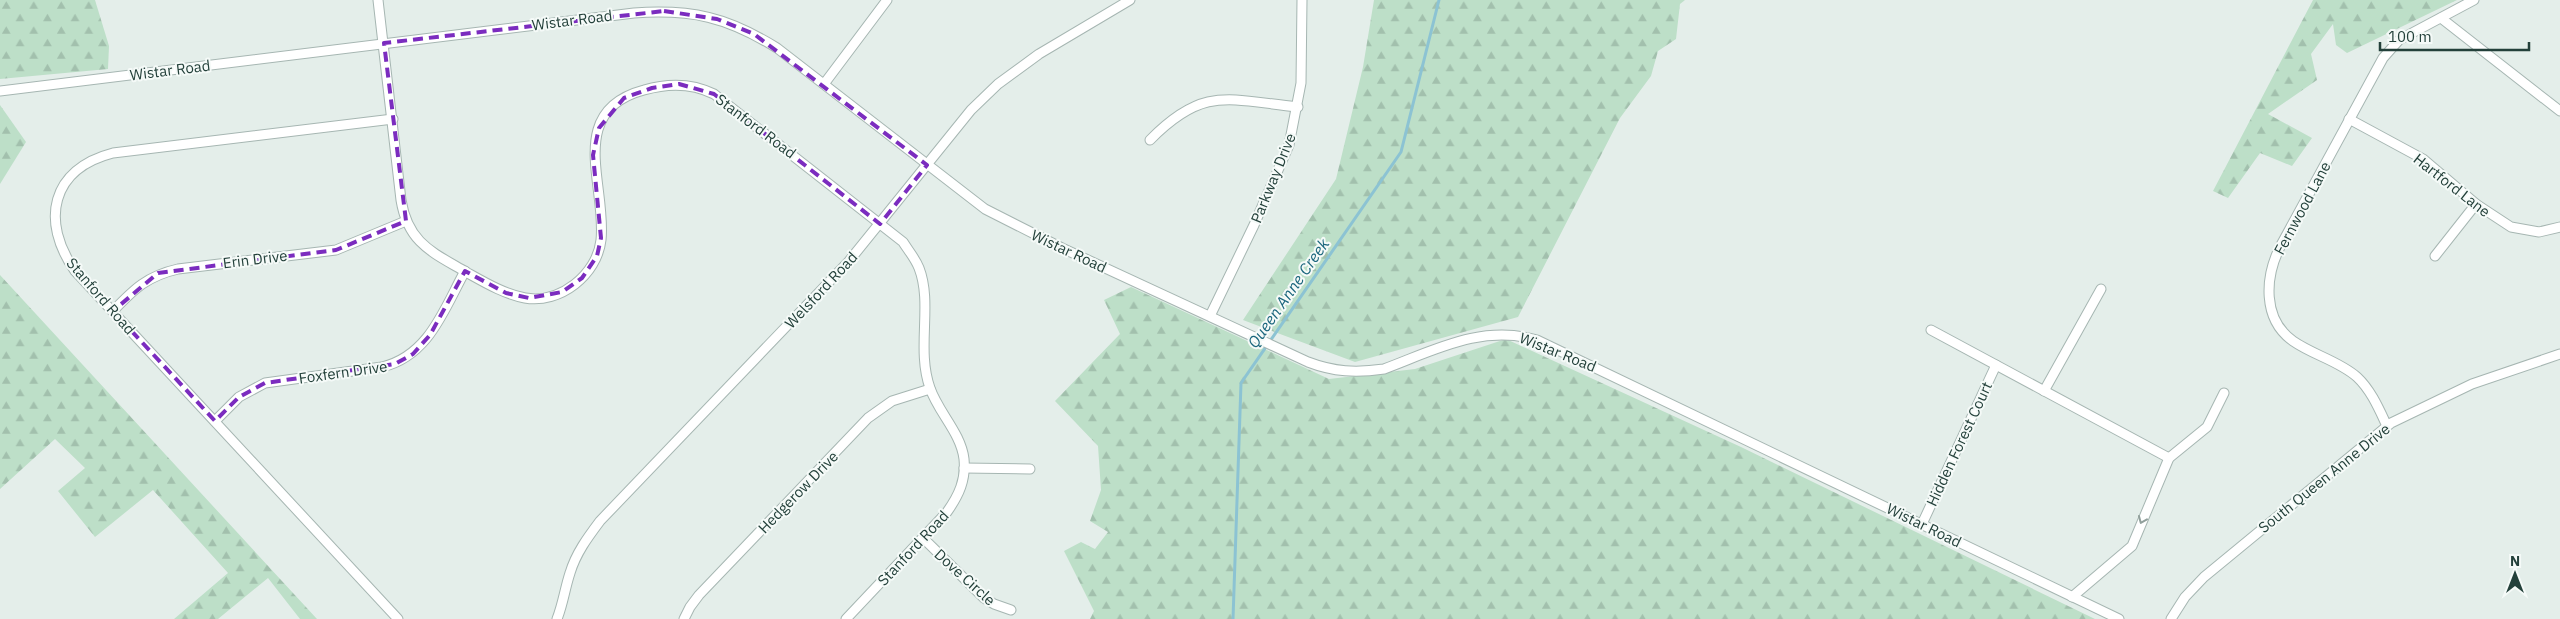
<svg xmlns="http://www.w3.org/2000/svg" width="2560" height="619" font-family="'IBM Plex Sans',sans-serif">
<defs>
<pattern id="forest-firs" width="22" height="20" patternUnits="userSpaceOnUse" patternTransform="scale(1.25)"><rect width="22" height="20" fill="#bddfc8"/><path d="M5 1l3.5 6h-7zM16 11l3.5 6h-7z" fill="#a2c0ad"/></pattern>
</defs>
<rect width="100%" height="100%" fill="#e4eeea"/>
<!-- forest -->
<g fill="url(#forest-firs)">
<polygon points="0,0 95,0 109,46 108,69 0,79"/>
<polygon points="1374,0 1685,0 1680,4 1676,39 1658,51 1651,76 1620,118 1518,317 1355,362 1243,320 1336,179 1363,67"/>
<polygon points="2313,0 2457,0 2347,53 2336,45 2333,24 2311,54 2317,80 2268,114 2312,138 2292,166 2260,153 2228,198 2213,191"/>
<polygon points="0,105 26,142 0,184"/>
<polygon points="0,275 317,619 300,619 268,578 218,619 174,619 228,573 153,490 95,537 58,491 85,468 55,439 0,489"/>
<polygon points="1131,287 1329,379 1415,369 1506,339 1741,447 2095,619 1090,619 1094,611 1064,551 1081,542 1095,549 1108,532 1090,521 1101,490 1098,446 1055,401 1120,334 1104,300"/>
</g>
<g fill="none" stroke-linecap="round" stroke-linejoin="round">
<!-- stream -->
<polyline stroke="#8cc3d3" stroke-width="3" points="1233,619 1241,383 1401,152 1439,0"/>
<!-- street casing -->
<g stroke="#a6b6b2" stroke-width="11">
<g id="street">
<path d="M378,0L401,200C408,243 432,252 466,272C484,282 504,294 525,298C560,304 597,275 601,240C607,186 565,111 644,90C668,83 692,83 714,94L903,242C908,250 915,258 919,268C933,304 916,349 930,388C938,412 961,433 964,459C966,480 959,495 947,512L846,619"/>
<polyline points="2441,18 2560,111"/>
<polyline points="824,84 887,0"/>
<path d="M0,91L634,13C692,9 727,17 777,48L985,209L1062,248L1308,362C1334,372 1356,373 1384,369C1435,350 1482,324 1537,340L2119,619"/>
<path d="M393,119L113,153C51,169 40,221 75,271L398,619"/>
<polyline points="2349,119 2423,159 2476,204 2511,227 2539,232 2560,227"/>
<path d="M1150,140C1204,85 1229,100 1298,107"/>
<polyline points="2435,256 2476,204"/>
<path d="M113,311C134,289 147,276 178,269L336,250L406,221"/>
<polyline points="1210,316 1254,225 1289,145 1301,83 1302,0"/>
<polyline points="1931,330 2169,458"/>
<polyline points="2044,391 2101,289"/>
<path d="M215,421L239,397L265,383L382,367C429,356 444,309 465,271"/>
<path d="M2387,426C2379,409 2371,390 2357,377C2339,361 2313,355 2293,341C2262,319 2265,277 2280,247L2383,58L2399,40L2474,0"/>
<polyline points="964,468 1030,469"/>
<polyline points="1922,524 1996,365"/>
<polyline points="923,538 984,598 994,604 1011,610"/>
<polyline points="2072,597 2132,546 2169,458 2207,427 2224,393"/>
<path d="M557,619C563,604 565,588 570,573C576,553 588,537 600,521L849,261L971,110L998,84L1039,54L1130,0"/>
<polyline points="684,619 690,607 699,595 868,418 892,401 930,389"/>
<polyline points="2171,619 2185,597 2204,577 2391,423 2472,384 2560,354"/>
</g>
</g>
<!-- street -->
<use href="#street" stroke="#fff" stroke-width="9"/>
</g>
<!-- one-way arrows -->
<defs><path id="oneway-chevron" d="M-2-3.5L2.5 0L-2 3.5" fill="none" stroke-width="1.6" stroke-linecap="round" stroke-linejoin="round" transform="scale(1.25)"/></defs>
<use stroke="#91a09c" href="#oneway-chevron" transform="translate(2142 520) rotate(113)"/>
<!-- marked area -->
<path fill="none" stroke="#7b2cbf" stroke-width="4" stroke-dasharray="10 6" stroke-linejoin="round" d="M664,11L717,19L754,34L927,165L880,224L714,94L679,84L652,88L624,98L599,128L593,155L601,238L597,256L582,278L562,292L529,298L506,293L465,271L430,335L413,354L395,364L265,383L239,397L215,421L113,311L158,273L336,250L406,221L384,43Z"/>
<g text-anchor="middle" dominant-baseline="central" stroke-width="4" stroke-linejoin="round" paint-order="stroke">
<!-- street labels -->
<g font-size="15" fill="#23403a" stroke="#f5faf8">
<text transform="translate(572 20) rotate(-7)">Wistar Road</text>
<text transform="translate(170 70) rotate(-7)">Wistar Road</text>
<text transform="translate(756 126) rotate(37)">Stanford Road</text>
<text transform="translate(1273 178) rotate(-68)">Parkway Drive</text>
<text transform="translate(2452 185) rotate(38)">Hartford Lane</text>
<text transform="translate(2302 208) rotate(-62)">Fernwood Lane</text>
<text transform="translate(1069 251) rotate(25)">Wistar Road</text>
<text transform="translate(255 259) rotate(-7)">Erin Drive</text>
<text transform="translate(821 290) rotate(-47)">Welsford Road</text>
<text transform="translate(101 296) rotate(49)">Stanford Road</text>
<text transform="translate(1558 352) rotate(22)">Wistar Road</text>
<text transform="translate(343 372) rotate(-8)">Foxfern Drive</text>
<text transform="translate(1959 444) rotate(-65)">Hidden Forest Court</text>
<text transform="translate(2324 478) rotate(-39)">South Queen Anne Drive</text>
<text transform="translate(798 492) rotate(-46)">Hedgerow Drive</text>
<text transform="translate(1924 525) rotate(26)">Wistar Road</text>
<text transform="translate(913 548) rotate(-47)">Stanford Road</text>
<text transform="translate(965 577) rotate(42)">Dove Circle</text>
</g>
<!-- water labels -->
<g font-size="16" font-style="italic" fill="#1b667d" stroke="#f5faf8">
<text transform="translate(1288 293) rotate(-55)">Queen Anne Creek</text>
</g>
</g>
<!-- north arrow -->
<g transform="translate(2515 574)" stroke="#f5faf8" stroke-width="4" paint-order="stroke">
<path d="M0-4L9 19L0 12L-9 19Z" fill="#23403a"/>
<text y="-8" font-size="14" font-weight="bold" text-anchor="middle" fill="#23403a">N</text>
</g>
<!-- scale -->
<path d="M2380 42v8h149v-8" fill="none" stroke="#23403a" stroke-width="2.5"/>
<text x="2388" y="42" font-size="15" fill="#23403a" stroke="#f5faf8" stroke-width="4" paint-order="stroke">100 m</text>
</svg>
